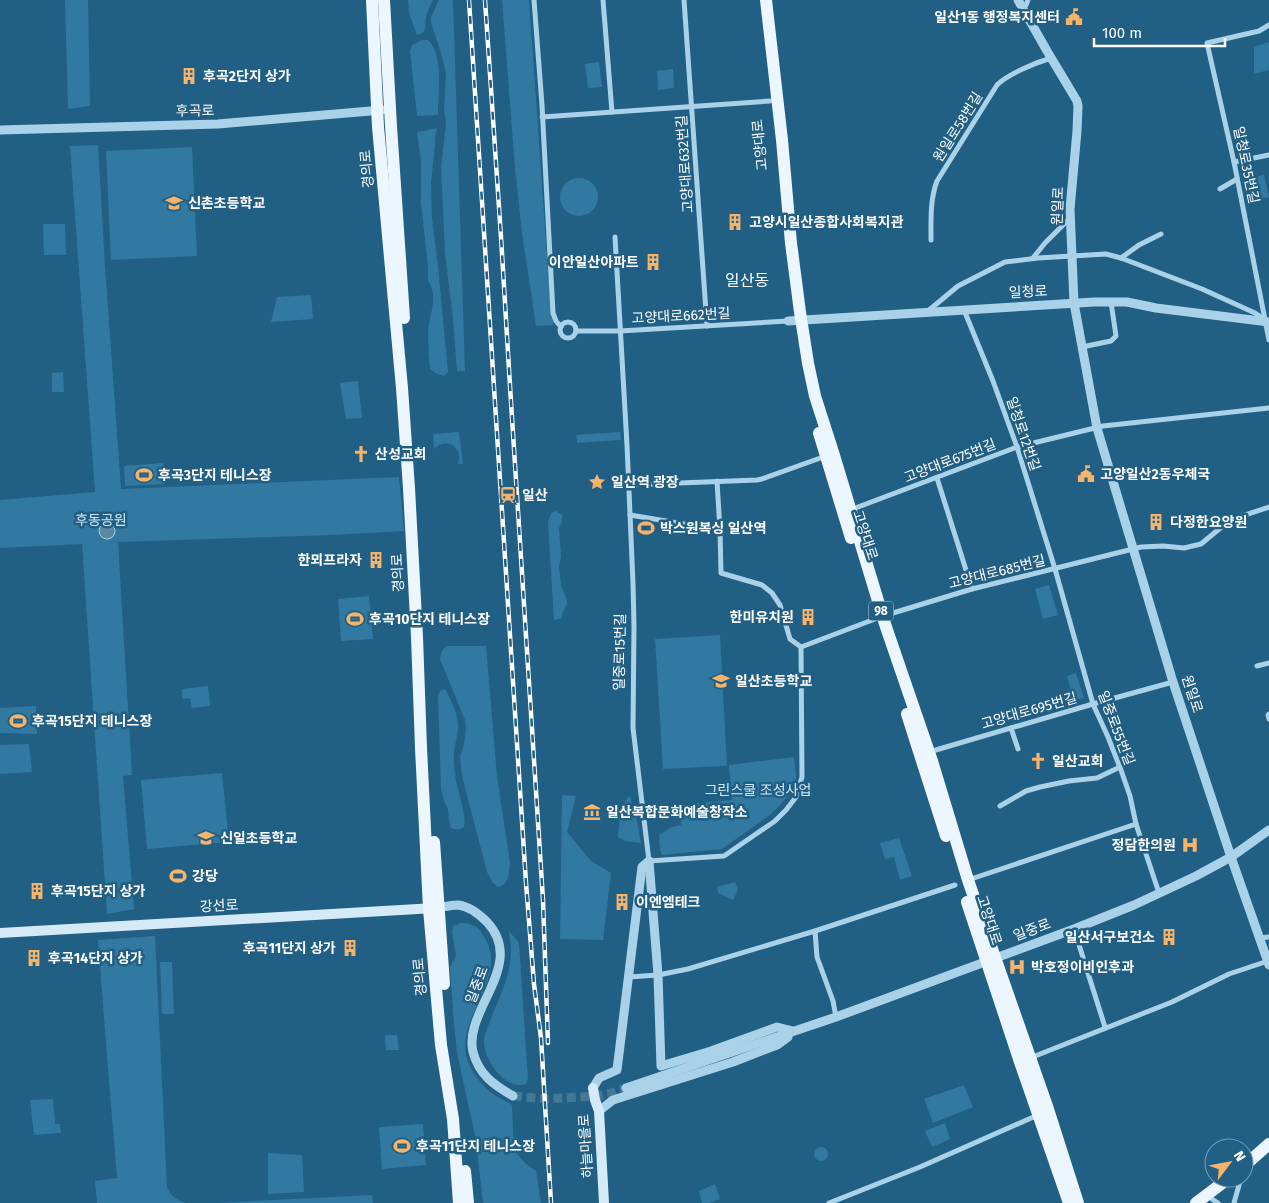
<svg xmlns="http://www.w3.org/2000/svg" width="1269" height="1203" font-family="'Fira Sans','Noto Sans KR',sans-serif">
<rect width="100%" height="100%" fill="#215f84"/>
<!-- green -->
<g fill="#3179a1">
<polygon points="65,0 88,0 90,106 68,109"/>
<path d="M408,0H433C431,5 427,11 426,17C424,26 429,32 417,35L409,13Z"/>
<polygon points="439,0 453,0 465,371 457,371 453,319 445,253 441,167 446,124 444,109 446,73 440,50 431,22 431,17"/>
<polygon points="502,0 529,0 551,313 554,325 536,326 522,233 515,168"/>
<path d="M422,40H428C444,54 438,95 438,115L417,116L410,51L412,45Z"/>
<polygon points="1269,42 1269,70 1254,74 1254,47"/>
<polygon points="599,62 602,87 588,88 585,64"/>
<polygon points="673,69 674,88 658,90 657,71"/>
<path d="M437,128L435,139V145L431,183L432,218L438,266L448,372L444,376L437,374L430,369C429,357 428,345 428,332C429,316 439,295 428,281V266L421,203V162L417,132Z"/>
<polygon points="98,145 105,266 121,489 399,477 404,531 333,535 118,542 132,775 123,776 134,909 107,914 82,544 0,548 0,500 95,492 70,146"/>
<polygon points="192,147 197,256 111,260 106,151"/>
<polygon points="1264,175 1269,197 1255,201 1251,178"/>
<circle cx="579" cy="197" r="19"/>
<polygon points="43,224 65,224 66,255 44,255"/>
<polygon points="311,295 313,319 271,322 277,297"/>
<polygon points="63,372 64,392 52,392 52,373"/>
<polygon points="358,381 362,418 346,419 340,383"/>
<path d="M459,432L463,464H458C464,448 447,436 434,449L433,434Z"/>
<polygon points="620,432 621,440 577,443 576,435"/>
<polygon points="163,463 165,484 125,486 124,466"/>
<polygon points="556,511 562,515 562,522 559,528 561,557 559,566 561,585 567,600 567,604 562,614 562,618 554,620 548,522 551,513"/>
<polygon points="1049,585 1058,615 1043,619 1035,589"/>
<polygon points="369,596 373,639 341,641 338,599"/>
<polygon points="720,635 727,766 663,769 655,639"/>
<path d="M447,646H486L497,776L510,863C509,873 509,885 498,887L493,883L487,872L462,776L460,756L464,744L466,728L465,720L440,659C441,653 442,649 447,646Z"/>
<polygon points="1076,673 1084,698 1074,700 1067,676"/>
<polygon points="208,686 210,706 192,708 190,698 182,699 182,689"/>
<path d="M443,689L446,690C451,701 457,712 458,723C459,731 456,739 455,746C453,754 454,765 455,773C456,789 467,813 464,827C460,830 456,830 451,828L449,821L448,809L444,801L441,789L438,695L440,691Z"/>
<polygon points="36,706 37,734 0,733 0,708"/>
<polygon points="29,744 32,772 0,774 0,745"/>
<polygon points="794,757 796,777 790,793 781,804 770,815 722,849 662,855 660,850 659,835 672,827 681,825 679,805 732,800 729,765"/>
<polygon points="222,773 229,842 147,849 141,780"/>
<polygon points="562,795 576,796 567,832 591,861 611,873 603,940 560,939"/>
<path d="M630,796L637,821L641,843L625,841L618,837C620,822 618,806 630,796Z"/>
<polygon points="899,838 912,876 900,880 894,857 885,859 880,843"/>
<polygon points="735,882 738,890 733,900 718,893 717,887"/>
<path d="M461,923C471,923 478,926 483,935C511,977 458,1012 466,1055C469,1069 481,1085 492,1093C498,1098 506,1101 512,1105L514,1151L526,1164L536,1171L541,1203H483L476,1140L457,1053L454,1024L450,967L456,956L452,932L453,926Z"/>
<path d="M509,931L519,943L528,1079L526,1084C505,1091 482,1058 484,1039C485,1032 491,1020 493,1013C500,997 508,979 510,962C512,951 510,941 509,931Z"/>
<path d="M155,936L167,1187C171,1196 176,1200 186,1203H97L95,1181L117,1178L107,1056L98,940Z"/>
<polygon points="160,962 172,962 174,1014 162,1014"/>
<polygon points="385,1035 397,1035 399,1050 386,1050"/>
<polygon points="964,1085 973,1107 933,1123 924,1099"/>
<polygon points="53,1099 55,1124 60,1124 61,1133 34,1135 30,1100"/>
<polygon points="945,1123 950,1139 932,1147 925,1131"/>
<polygon points="423,1124 426,1165 382,1169 379,1127"/>
<circle cx="821" cy="1154" r="7"/>
<polygon points="268,1153 302,1155 304,1192 268,1194"/>
<polygon points="715,1184 720,1199 709,1203 702,1203 699,1191"/>
<polygon points="372,1195 373,1203 217,1203"/>
</g>
<!-- water -->
<circle fill="#5c88a3" stroke="#9dd0ea" cx="107" cy="531" r="8"/>
<g fill="none" stroke-linecap="round" stroke-linejoin="round">
<!-- tertiary-tunnel -->
<polyline stroke="#427796" stroke-width="9" stroke-dasharray="9 4.5" stroke-linecap="butt" points="513,1096 547,1099 597,1096 608,1094 626,1088"/>
<!-- minor -->
<g stroke="#a9d2e9" stroke-width="5">
<polyline points="534,0 542,105 553,313 556,321 561,327"/>
<polyline points="603,0 612,112"/>
<polyline points="684,0 707,326"/>
<polyline points="1022,8 1026,5 1028,0"/>
<polyline points="1269,25 1259,31 1207,43 1234,162 1269,340"/>
<polyline points="542,117 770,101"/>
<polyline points="1234,162 1269,155"/>
<polyline points="1220,189 1237,179"/>
<polyline points="615,237 627,445 633,583 634,626 633,728 649,861 724,856 775,821 786,810 796,797 802,777 801,647"/>
<path d="M931,240C931,220 930,199 937,181L997,85C1008,74 1035,63 1051,58"/>
<polyline points="1033,258 1045,243 1070,218"/>
<polyline points="1121,258 1139,245 1161,234"/>
<polyline points="964,310 993,381 1017,447 1055,569 1093,704 1108,737 1121,770 1130,796 1136,824 1159,893"/>
<polyline points="928,311 958,286 1005,262 1038,258 1106,254 1121,258 1202,289 1255,313 1266,320"/>
<circle cx="568" cy="330" r="8"/>
<polyline points="576,331 620,331 788,321"/>
<polyline points="1082,347 1111,341 1116,336 1111,302"/>
<polyline points="937,478 972,589"/>
<polyline points="628,485 757,480 762,479 826,456"/>
<polyline points="850,510 1017,447 1103,426 1269,408"/>
<polyline points="630,515 720,530 717,481"/>
<polyline points="720,530 721,573 762,585 772,593 780,605 790,639 801,647"/>
<polyline points="801,647 883,616 972,589 1141,547 1163,546 1184,548 1201,544 1230,520 1269,507"/>
<polyline points="1257,666 1269,663"/>
<polyline points="1269,714 1268,715 1269,719"/>
<polyline points="1011,728 1018,749"/>
<polyline points="929,752 1093,704 1173,682"/>
<polyline points="1000,806 1026,791 1040,787 1069,781 1097,778 1120,767"/>
<polyline points="968,880 1136,824"/>
<polyline points="1074,929 1105,1027"/>
<polyline points="815,931 817,957 833,1001 836,1017"/>
<polyline points="1259,938 1269,937"/>
<polyline points="629,977 658,975 688,969 815,931 955,885"/>
<polyline points="1030,1058 1172,1002 1229,974 1268,961"/>
<polyline points="1212,1199 1218,1203"/>
<polyline points="829,1203 920,1167 1038,1115"/>
<polyline points="1234,1203 1241,1178"/>
</g>
<!-- tertiary -->
<g stroke="#a9d2e9" stroke-width="9">
<polyline points="1018,0 1047,51 1077,101 1078,106 1077,131 1070,209 1074,303 1097,428 1173,682 1231,857 1269,965"/>
<polyline points="0,130 218,124 382,110"/>
<polyline points="788,321 1094,302 1127,302 1156,308 1269,322"/>
<polyline points="649,861 658,975 661,1066 711,1051 777,1027 793,1031"/>
<path d="M439,907C445,907 452,905 458,905C469,906 480,915 487,922C527,965 463,1010 473,1052C479,1075 494,1085 513,1096"/>
<polyline points="593,1088 599,1078 617,1070 642,867 649,861"/>
<polyline points="626,1088 836,1017 1074,929 1134,905 1196,876 1231,857 1269,830"/>
<polyline points="599,1111 613,1100 733,1062 777,1045 788,1037"/>
</g>
<!-- secondary -->
<g stroke="#d4eaf7" stroke-width="10">
<polyline points="0,933 435,908"/>
<polyline points="593,1088 595,1100 599,1111 604,1203"/>
</g>
<!-- primary -->
<g stroke="#ecf6fe" stroke-width="12">
<polyline points="372,0 378,127 402,388 409,488 417,637 421,748 429,909 441,1045 453,1119 459,1203"/>
<polyline points="384,0 391,126 404,318"/>
<polyline points="766,0 782,140 791,243 800,312 808,363 815,396 833,452 885,624 932,761 968,880 1048,1109 1078,1203"/>
<polyline points="819,433 851,538"/>
<polyline points="907,714 946,836"/>
<polyline points="434,842 444,984"/>
<polyline points="967,902 1020,1062 1069,1203"/>
<polyline points="1244,1166 1269,1144"/>
<polyline points="465,1171 468,1203"/>
<polyline points="1196,1203 1229,1178"/>
</g>
<!-- rail casing -->
<g stroke="#fff" stroke-width="4.5">
<g id="rail">
<polyline points="469,0 526,883 534,984 541,1038 551,1203"/>
<polyline points="485,0 501,237 511,402 543,900 548,1043"/>
</g>
</g>
<!-- rail -->
<use href="#rail" stroke="#215f84" stroke-width="2.5" stroke-dasharray="8" stroke-linecap="butt"/>
</g>
<!-- icons -->
<defs>
<g id="civic-bare" transform="scale(1.35)"><path d="M-.6-6.5H3V-4.5H.6V-3L4-1V1h2V6H-6V1h2V-1L-.6-3ZM-1.2 2.5V6h2.4V2.5Z" fill="#f6b36a" stroke="#215f84" stroke-width="2.5" paint-order="stroke"/></g>
<g id="building-bare" transform="scale(1.35)"><path d="M-4-6H4V6H1V3H-1V6H-4ZM-2.5-4.3h1.7v1.8h-1.7ZM.8-4.3h1.7v1.8H.8ZM-2.5-1h1.7V.8h-1.7ZM.8-1h1.7V.8H.8Z" fill="#f6b36a" stroke="#215f84" stroke-width="2.5" paint-order="stroke"/></g>
<g id="school-bare" transform="scale(1.35)"><path d="M0-5L7-2L0 1L-7-2ZM-4 1L0 2.5L4 1V4Q0 6-4 4Z" fill="#f6b36a" stroke="#215f84" stroke-width="2.5" paint-order="stroke"/></g>
<g id="church-bare" transform="scale(1.35)"><path d="M-1.2-6h2.4v3.5h3.3v2.4h-3.3V6h-2.4V-.1h-3.3v-2.4h3.3Z" fill="#f6b36a" stroke="#215f84" stroke-width="2.5" paint-order="stroke"/></g>
<g id="stadium-bare" transform="scale(1.35)"><path d="M0-5a6.5 5 0 1 0 0 10a6.5 5 0 1 0 0-10ZM-3.5-1.8h7v3.6h-7Z" fill="#f6b36a" stroke="#215f84" stroke-width="2.5" paint-order="stroke"/></g>
<g id="sight-bare" transform="scale(1.35)"><path d="M0-6L1.8-2.2L6-1.7L2.9 1.2L3.7 5.4L0 3.3L-3.7 5.4L-2.9 1.2L-6-1.7L-1.8-2.2Z" fill="#f6b36a" stroke="#215f84" stroke-width="2.5" paint-order="stroke"/></g>
<g id="station-bare" transform="scale(1.35)"><path d="M-3-6H3Q5-6 5-4V2Q5 4 3 4L4.5 6H3L1.5 4h-3L-3 6H-4.5L-3 4Q-5 4-5 2V-4Q-5-6-3-6ZM-3.5-4v3h7v-3ZM-3.5 1v1.5H-2V1ZM2 1v1.5H3.5V1Z" fill="#f6b36a" stroke="#215f84" stroke-width="2.5" paint-order="stroke"/></g>
<g id="museum-bare" transform="scale(1.35)"><path d="M0-6L6-3V-2H-6V-3ZM-5-1h2V3h-2ZM-1-1h2V3h-2ZM3-1h2V3H3ZM-6 4H6V6H-6Z" fill="#f6b36a" stroke="#215f84" stroke-width="2.5" paint-order="stroke"/></g>
<g id="hospital-bare" transform="scale(1.35)"><path d="M-5-5h3v3.5h4V-5h3V5h-3V1.5h-4V5h-3Z" fill="#f6b36a" stroke="#215f84" stroke-width="2.5" paint-order="stroke"/></g>
</defs>
<g fill-rule="evenodd">
<use href="#civic-bare" x="1074" y="17"/>
<use href="#building-bare" x="189" y="76"/>
<use href="#school-bare" x="174" y="203"/>
<use href="#building-bare" x="735" y="222"/>
<use href="#building-bare" x="653" y="262"/>
<use href="#church-bare" x="361" y="454"/>
<use href="#civic-bare" x="1086" y="474"/>
<use href="#stadium-bare" x="144" y="475"/>
<use href="#sight-bare" x="597" y="482"/>
<use href="#station-bare" x="508" y="495"/>
<use href="#building-bare" x="1156" y="522"/>
<use href="#stadium-bare" x="646" y="528"/>
<use href="#building-bare" x="376" y="560"/>
<use href="#building-bare" x="808" y="617"/>
<use href="#stadium-bare" x="355" y="619"/>
<use href="#school-bare" x="721" y="681"/>
<use href="#stadium-bare" x="18" y="721"/>
<use href="#church-bare" x="1038" y="761"/>
<use href="#museum-bare" x="592" y="812"/>
<use href="#school-bare" x="206" y="838"/>
<use href="#hospital-bare" x="1190" y="845"/>
<use href="#stadium-bare" x="178" y="876"/>
<use href="#building-bare" x="37" y="891"/>
<use href="#building-bare" x="622" y="902"/>
<use href="#building-bare" x="1169" y="937"/>
<use href="#building-bare" x="350" y="948"/>
<use href="#building-bare" x="34" y="958"/>
<use href="#hospital-bare" x="1017" y="967"/>
<use href="#stadium-bare" x="402" y="1146"/>
</g>
<g text-anchor="middle" dominant-baseline="central" stroke-width="5" stroke-linejoin="round" paint-order="stroke">
<!-- shield labels -->
<rect fill="#215f84" stroke="#bccfda" stroke-width="1" x="868.5" y="601.5" width="25" height="19" rx="4"/>
<g font-size="12" font-weight="bold" fill="#fff">
<text x="881" y="611">98</text>
</g>
<!-- poi labels -->
<g font-size="14" font-weight="bold" fill="#fff" stroke="#215f84" text-anchor="start">
<text x="1060" y="17" text-anchor="end">일산1동 행정복지센터</text>
<text x="203" y="76">후곡2단지 상가</text>
<text x="188" y="203">신촌초등학교</text>
<text x="749" y="222">고양시일산종합사회복지관</text>
<text x="639" y="262" text-anchor="end">이안일산아파트</text>
<text x="375" y="454">산성교회</text>
<text x="1100" y="474">고양일산2동우체국</text>
<text x="158" y="475">후곡3단지 테니스장</text>
<text x="611" y="482">일산역 광장</text>
<text x="522" y="495">일산</text>
<text x="1170" y="522">다정한요양원</text>
<text x="660" y="528">박스원복싱 일산역</text>
<text x="362" y="560" text-anchor="end">한뫼프라자</text>
<text x="794" y="617" text-anchor="end">한미유치원</text>
<text x="369" y="619">후곡10단지 테니스장</text>
<text x="735" y="681">일산초등학교</text>
<text x="32" y="721">후곡15단지 테니스장</text>
<text x="1052" y="761">일산교회</text>
<text x="606" y="812">일산복합문화예술창작소</text>
<text x="220" y="838">신일초등학교</text>
<text x="1176" y="845" text-anchor="end">정담한의원</text>
<text x="192" y="876">강당</text>
<text x="51" y="891">후곡15단지 상가</text>
<text x="636" y="902">이엔엠테크</text>
<text x="1155" y="937" text-anchor="end">일산서구보건소</text>
<text x="336" y="948" text-anchor="end">후곡11단지 상가</text>
<text x="48" y="958">후곡14단지 상가</text>
<text x="1031" y="967">박호정이비인후과</text>
<text x="416" y="1146">후곡11단지 테니스장</text>
</g>
<!-- street labels -->
<g font-size="14" fill="#fff" stroke="#215f84">
<text transform="translate(195 111) rotate(-1)">후곡로</text>
<text transform="translate(958 127) rotate(-58)">원일로58번길</text>
<text transform="translate(760 145) rotate(-96)">고양대로</text>
<text transform="translate(685 164) rotate(-94)">고양대로632번길</text>
<text transform="translate(1246 165) rotate(78)">일청로35번길</text>
<text transform="translate(367 169) rotate(-95)">경의로</text>
<text transform="translate(1058 206) rotate(-88)">원일로</text>
<text transform="translate(1028 292) rotate(-3)">일청로</text>
<text transform="translate(681 316) rotate(-3)">고양대로662번길</text>
<text transform="translate(1023 434) rotate(71)">일청로12번길</text>
<text transform="translate(950 461) rotate(-21)">고양대로675번길</text>
<text transform="translate(865 535) rotate(72)">고양대로</text>
<text transform="translate(997 572) rotate(-14)">고양대로685번길</text>
<text transform="translate(398 573) rotate(-93)">경의로</text>
<text transform="translate(620 652) rotate(-89)">일중로15번길</text>
<text transform="translate(1192 694) rotate(72)">원일로</text>
<text transform="translate(1029 711) rotate(-16)">고양대로695번길</text>
<text transform="translate(1116 728) rotate(69)">일중로55번길</text>
<text transform="translate(219 906) rotate(-3)">강선로</text>
<text transform="translate(989 920) rotate(72)">고양대로</text>
<text transform="translate(1032 930) rotate(-21)">일중로</text>
<text transform="translate(420 977) rotate(-95)">경의로</text>
<text transform="translate(477 985) rotate(-69)">일중로</text>
<text transform="translate(586 1146) rotate(-94)">하늘마을로</text>
</g>
<!-- park labels -->
<g font-size="14" fill="#cde8f7" stroke="#215f84">
<text x="101" y="520">후동공원</text>
<text x="758" y="790">그린스쿨 조성사업</text>
</g>
<!-- quarter labels -->
<g font-size="16" fill="#fff" stroke="#215f84">
<text x="747" y="280">일산동</text>
</g>
</g>
<!-- north arrow -->
<g transform="translate(1229 1163) rotate(58)"><circle r="24" fill="#215f84" stroke="#7a9fb5"/>
<path d="M0-4L9 19L0 12L-9 19Z" fill="#f6b36a"/>
<text y="-8" font-size="14" font-weight="bold" text-anchor="middle" fill="#ffffff">N</text>
</g>
<!-- scale -->
<path d="M1094 38v8h131v-8" fill="none" stroke="#ffffff" stroke-width="2.5"/>
<text x="1102" y="38" font-size="15" fill="#ffffff" stroke="#215f84" stroke-width="4" paint-order="stroke">100 m</text>
</svg>
